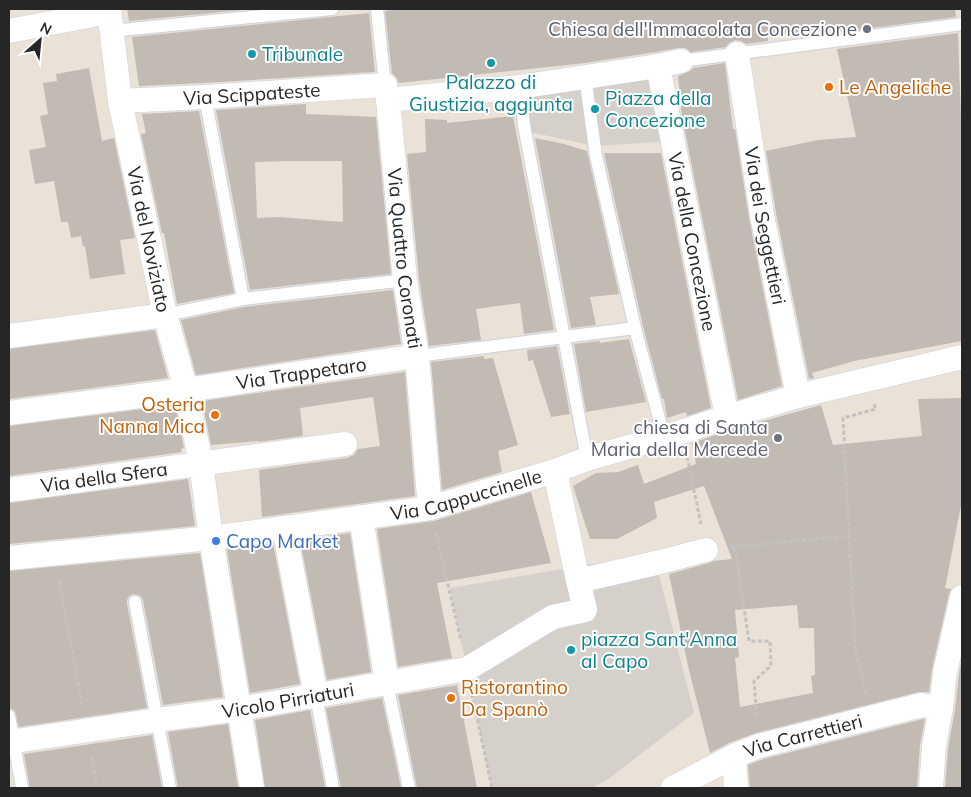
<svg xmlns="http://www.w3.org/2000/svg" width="971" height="797" font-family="Mulish,sans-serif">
<rect width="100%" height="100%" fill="#eae1d7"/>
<!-- plaza -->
<g fill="#d5d1ca">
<polygon points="658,66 674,141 595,146 525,131 519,87"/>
<polygon points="647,555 656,563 694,713 607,780 592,788 492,788 450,588"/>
</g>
<!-- building -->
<g fill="#c1bbb4" fill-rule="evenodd">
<polygon points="127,9 252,9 129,21"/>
<polygon points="393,9 955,9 956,17 833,33 832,29 768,36 768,41 746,44 741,41 735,40 729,43 726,47 691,52 685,48 678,48 656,52 585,63 399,83 396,77 392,73 385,11 393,10"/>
<polygon points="369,13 375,72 204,83 139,86 132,37"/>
<polygon points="958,33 962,149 961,286 962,297 962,341 854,361 812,373 814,378 809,379 776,213 766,151 818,140 856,137 837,49"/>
<polygon points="725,63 733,129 735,129 749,218 782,386 738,400 682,116 678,76 690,71 693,68"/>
<polygon points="89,68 102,141 114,138 135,238 120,240 125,274 90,279 85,246 83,247 81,236 71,238 68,222 61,222 54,181 35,184 29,150 46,147 40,116 48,114 43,83 57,81 56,74"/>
<path d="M306,104V114L376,117L391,274L250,290L216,110ZM288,161H342L343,222L278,217L257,218L255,162Z"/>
<polygon points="199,111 234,293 177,304 164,233 162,233 141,134 146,133 142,114"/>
<polygon points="513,116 554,330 524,334 520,303 476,309 481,340 429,346 419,278 407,154 426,152 425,119 447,120 447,123"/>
<polygon points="535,138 564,144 587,151 619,294 590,297 596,325 571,328"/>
<polygon points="604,153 661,153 711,408 687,416 686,412 667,418 664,399 662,399 643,326"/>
<polygon points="393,290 401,344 196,375 181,320 244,307"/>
<polygon points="155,330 168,378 9,399 9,349"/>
<polygon points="629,339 646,402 586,412 574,344 600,341 600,343"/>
<polygon points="557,346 570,414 551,417 533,360 528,361 527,350"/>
<polygon points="484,356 484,359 493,358 518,445 498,451 502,472 442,490 431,362"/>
<polygon points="405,372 415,496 262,517 259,470 347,458 354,455 358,449 380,446 373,397 300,408 303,436 258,442 258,441 211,445 202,401"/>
<path d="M962,398V500L945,588L951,589L949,594L932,669L929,692H919L756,733L729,743L710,753L688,666L669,574L709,563L713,561L732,559L704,486L654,502L657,518L617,539H590L573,486L596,473L618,472L638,465L644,484L696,464L692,443L731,430L821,405L833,445L922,436L918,399ZM797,605L799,628H814L815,675L811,676L813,693L740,707L735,658L739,657L735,610Z"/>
<polygon points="175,405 184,448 181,449 182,452 9,476 9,426"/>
<polygon points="188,479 195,526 9,544 9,503"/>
<polygon points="531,492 551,563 437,583 452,658 398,667 377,529 434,521"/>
<polygon points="350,533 371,672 327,680 300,540"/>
<polygon points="273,543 300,684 250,693 227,550"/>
<polygon points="200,553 223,697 163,705 143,600 141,596 134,594 129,596 127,600 127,604 147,708 19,727 15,711 12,709 9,708 9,571"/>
<polygon points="962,658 962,788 945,788 948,748 955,710 959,674"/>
<polygon points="457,685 477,788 417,788 398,695"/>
<polygon points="382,698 401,788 341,788 326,708"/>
<polygon points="310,710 325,788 265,788 255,720"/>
<polygon points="923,719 925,719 920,745 917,788 750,788 748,765 763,759"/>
<polygon points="228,724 238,788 178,788 168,732"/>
<polygon points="152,735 162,788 30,788 24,754"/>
</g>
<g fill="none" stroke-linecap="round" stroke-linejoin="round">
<!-- lane casing -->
<g stroke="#cdd1e0" stroke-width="14">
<g id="lane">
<polyline points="377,9 385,85"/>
<polyline points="111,31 332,9"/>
<polyline points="681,61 962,24"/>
<polyline points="585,76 596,156 635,328 664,437"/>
<polyline points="519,87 525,131 587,459"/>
<polyline points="205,97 243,299"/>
<polyline points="165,315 243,299 405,280"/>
<polyline points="417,356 635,328"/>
<polyline points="135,602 170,788"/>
<polyline points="387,684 409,788"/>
<polyline points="316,696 333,788"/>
<polyline points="9,716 22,788"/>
</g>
</g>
<!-- street casing -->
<g stroke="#cdd1e0" stroke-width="25">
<g id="street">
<path id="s1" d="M109,9L120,101L165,315L186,390L201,463L211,538L252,788"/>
<polyline points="9,31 109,12"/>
<path id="s2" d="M737,54L762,215L798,396"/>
<path id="s3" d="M658,66L727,417"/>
<polyline points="388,100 519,87 658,66 681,61"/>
<path id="s4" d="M120,101L205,97L385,85L388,100L405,280L417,356L430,508"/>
<polyline points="9,336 165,315"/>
<path id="s5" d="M9,413L186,390L417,356"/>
<path id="s6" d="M9,490L345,444"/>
<polyline points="361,517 387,684"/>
<polyline points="284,528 316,696"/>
<path id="s7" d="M9,558L211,538L430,508L555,471L587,459L681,432L727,417L798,396L962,357"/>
<polyline points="578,581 656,563 706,550"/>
<path id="s8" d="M9,742L157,720L239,709L467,669L553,617L585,610L575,567L555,471"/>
<polyline points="734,756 736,788"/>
<path id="s9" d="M673,788L734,756L759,746L922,705L941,708"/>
<polyline points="931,788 934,746 941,708 945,672 962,597"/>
</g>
</g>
<!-- path -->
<g stroke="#c2c2c2" stroke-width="3" stroke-dasharray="4 2.5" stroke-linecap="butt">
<polyline points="687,457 701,524"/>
<polyline points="436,533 461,641"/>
<polyline points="731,547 849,536"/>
<polyline points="735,547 749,641 770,641 771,666 754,681 757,719"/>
<polyline points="59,580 82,704"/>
<polyline points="866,693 855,648 843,418 876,409 874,404"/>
<polyline points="472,694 492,788"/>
<polyline points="92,757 97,788"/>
</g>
<!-- lane -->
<use href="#lane" stroke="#fff" stroke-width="12"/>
<!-- street -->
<use href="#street" stroke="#fff" stroke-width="24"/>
</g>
<!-- markers -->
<g fill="#6b7280" stroke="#fff" stroke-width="2">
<circle cx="867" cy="29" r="5"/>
<circle cx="778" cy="438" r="5"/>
</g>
<g fill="#0f9aa8" stroke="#fff" stroke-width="2">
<circle cx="252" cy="54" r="5"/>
<circle cx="491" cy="63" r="5"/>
<circle cx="595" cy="109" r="5"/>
<circle cx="571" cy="650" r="5"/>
</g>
<g fill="#e8710a" stroke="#fff" stroke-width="2">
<circle cx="829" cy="87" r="5"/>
<circle cx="215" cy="415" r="5"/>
<circle cx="451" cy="698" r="5"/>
</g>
<circle fill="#3f7fe0" stroke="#fff" stroke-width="2" cx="216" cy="541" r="5"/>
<g text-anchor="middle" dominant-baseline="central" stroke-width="4" stroke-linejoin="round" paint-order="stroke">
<!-- worship labels -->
<g font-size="19" fill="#5b616d" stroke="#fff" text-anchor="end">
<text x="857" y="29">Chiesa dell'Immacolata Concezione</text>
<text x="768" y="427">chiesa di Santa<tspan x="768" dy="22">Maria della Mercede</tspan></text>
</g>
<!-- culture labels -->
<g font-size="19" fill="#0d838f" stroke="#fff" text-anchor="start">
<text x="262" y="54">Tribunale</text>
<text x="491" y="82" text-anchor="middle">Palazzo di<tspan x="491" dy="22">Giustizia, aggiunta</tspan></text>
<text x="605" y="98">Piazza della<tspan x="605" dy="22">Concezione</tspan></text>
<text x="581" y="639">piazza Sant'Anna<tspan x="581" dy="22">al Capo</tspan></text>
</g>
<!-- food labels -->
<g font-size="19" fill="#c56008" stroke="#fff" text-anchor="start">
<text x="839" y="87">Le Angeliche</text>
<text x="205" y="404" text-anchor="end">Osteria<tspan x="205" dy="22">Nanna Mica</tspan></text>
<text x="461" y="687">Ristorantino<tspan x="461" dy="22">Da Spanò</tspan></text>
</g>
<!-- street labels -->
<g font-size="19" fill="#262626" stroke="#fff">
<text stroke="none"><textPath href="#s4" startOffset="132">Via Scippateste</textPath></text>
<text stroke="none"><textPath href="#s2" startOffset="174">Via dei Seggettieri</textPath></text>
<text stroke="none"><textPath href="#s1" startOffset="234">Via del Noviziato</textPath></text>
<text stroke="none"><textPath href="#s3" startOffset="179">Via della Concezione</textPath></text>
<text stroke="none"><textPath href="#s4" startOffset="440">Via Quattro Coronati</textPath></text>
<text stroke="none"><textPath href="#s5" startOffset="295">Via Trappetaro</textPath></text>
<text stroke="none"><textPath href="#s6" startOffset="96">Via della Sfera</textPath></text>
<text stroke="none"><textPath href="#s7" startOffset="462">Via Cappuccinelle</textPath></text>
<text stroke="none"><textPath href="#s8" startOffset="282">Vicolo Pirriaturi</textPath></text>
<text stroke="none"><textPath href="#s9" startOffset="141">Via Carrettieri</textPath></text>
</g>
<!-- shop labels -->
<g font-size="19" fill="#366cbe" stroke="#fff" text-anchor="start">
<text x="226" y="541">Capo Market</text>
</g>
</g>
<!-- border -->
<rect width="971" height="797" fill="none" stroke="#262626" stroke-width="20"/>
<!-- north arrow -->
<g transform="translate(40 40) rotate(27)" stroke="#ffffff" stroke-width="4" paint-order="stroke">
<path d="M0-4L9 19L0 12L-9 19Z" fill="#262626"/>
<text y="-8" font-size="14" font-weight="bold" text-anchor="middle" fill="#262626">N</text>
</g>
</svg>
